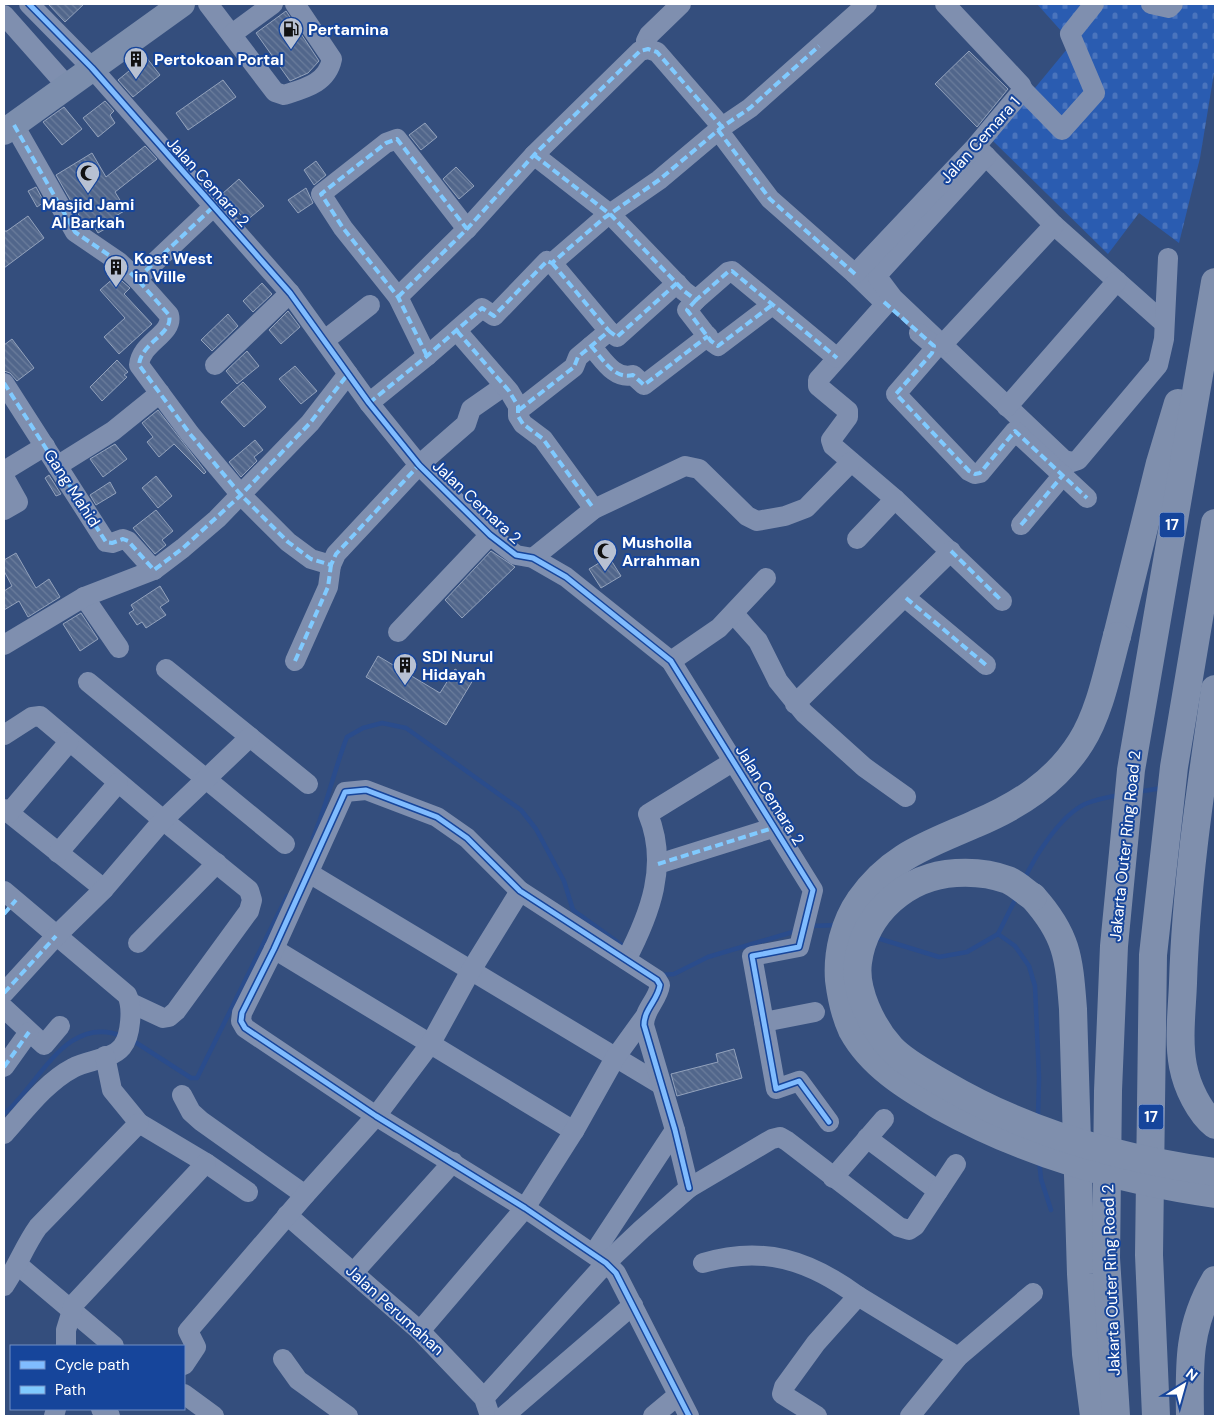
<svg xmlns="http://www.w3.org/2000/svg" width="1219" height="1420" font-family="'DM Sans',sans-serif">
<defs>
<pattern id="cemetery-stones" width="16" height="16" patternUnits="userSpaceOnUse" patternTransform="scale(1.25)"><rect width="16" height="16" fill="#2a5cb1"/><path d="M2 7V4a2 2 0 0 1 4 0v3zM10 15v-3a2 2 0 0 1 4 0v3z" fill="#4a74bd"/></pattern>
<pattern id="building-back-hatch" width="6" height="6" patternUnits="userSpaceOnUse" patternTransform="scale(1.25)"><rect width="6" height="6" fill="#51668b"/><path d="M-1 5l2 2M0 0l6 6M5-1l2 2" fill="none" stroke="#6b7d9c"/></pattern>
</defs>
<rect width="100%" height="100%" fill="#344e7d"/>
<!-- cemetery -->
<polygon fill="url(#cemetery-stones)" points="1037,4 1215,4 1215,67 1200,158 1179,243 1139,213 1108,254 992,140 1072,43"/>
<g fill="none" stroke-linecap="round" stroke-linejoin="round">
<!-- stream -->
<g stroke="#2a4c8c" stroke-width="4.5">
<polyline points="1137,792 1162,788"/>
<path d="M313,838C327,805 334,770 347,737L363,728L382,723L406,728L521,810L536,829L564,881L573,910L626,948"/>
<path d="M1024,880C1035,856 1060,816 1085,804C1097,799 1108,797 1120,795"/>
<polyline points="811,926 838,925"/>
<polyline points="998,934 1015,946 1029,966 1035,986 1039,1078 1038,1118"/>
<polyline points="874,937 939,957 967,952 998,934 1017,896"/>
<polyline points="662,975 674,974 708,957 796,931"/>
<polyline points="132,1040 191,1078 197,1078 287,896"/>
<path d="M4,1114C40,1084 65,1014 122,1036"/>
<polyline points="1039,1160 1041,1179 1051,1210"/>
</g>
</g>
<!-- building -->
<g fill="url(#building-back-hatch)" stroke="#93a2bc">
<polygon points="48,4 84,4 65,22"/>
<polygon points="286,11 319,61 308,73 290,81 256,33"/>
<polygon points="969,51 1008,89 977,127 935,84"/>
<polygon points="146,57 160,75 133,97 118,80"/>
<polygon points="223,80 236,97 188,130 176,113"/>
<polygon points="105,101 114,111 110,115 115,123 98,137 83,118"/>
<polygon points="64,107 82,129 62,145 43,122"/>
<polygon points="425,123 437,137 421,150 409,135"/>
<polygon points="145,146 157,159 115,192 126,210 114,217 117,222 98,233 95,228 92,229 84,224 56,175 92,153 106,177"/>
<polygon points="316,161 326,175 314,185 304,170"/>
<polygon points="456,167 474,186 459,199 443,179"/>
<polygon points="239,179 264,206 246,221 222,194"/>
<polygon points="36,187 44,202 37,207 28,191"/>
<polygon points="306,188 313,203 298,213 288,200"/>
<polygon points="28,216 44,238 4,268 4,231 7,231"/>
<polygon points="116,276 130,288 124,294 152,324 119,354 104,337 125,318 100,290"/>
<polygon points="262,283 272,294 253,312 243,301"/>
<polygon points="288,311 300,327 281,344 269,330"/>
<polygon points="228,314 238,326 212,351 201,340"/>
<polygon points="12,339 34,368 17,381 10,373 4,371 4,345"/>
<polygon points="247,351 259,366 237,384 226,371"/>
<polygon points="117,360 128,372 124,375 127,377 102,401 90,387"/>
<polygon points="295,366 317,391 301,404 279,379"/>
<polygon points="243,382 266,407 244,427 221,402"/>
<polygon points="158,410 206,472 204,474 174,444 159,457 147,442 153,437 142,423"/>
<polygon points="255,440 263,450 254,457 257,461 241,477 229,462"/>
<polygon points="115,444 127,459 103,477 90,459"/>
<polygon points="49,475 61,494 56,496 45,478"/>
<polygon points="156,476 172,496 158,508 142,488"/>
<polygon points="110,482 116,493 96,505 90,495"/>
<polygon points="156,510 173,531 162,540 166,545 155,554 133,528"/>
<polygon points="491,551 515,567 462,618 445,600"/>
<polygon points="16,553 36,588 49,579 60,597 28,617 19,601 4,610 4,591 12,586 4,571 4,560"/>
<polygon points="609,557 621,576 601,588 589,569"/>
<polygon points="160,586 169,601 160,607 166,615 146,628 142,622 137,625 129,613 134,610 131,605"/>
<polygon points="81,613 98,639 80,651 63,624"/>
<polygon points="378,656 440,693 455,669 473,680 446,725 366,677"/>
<polygon points="734,1049 742,1078 677,1096 671,1074 718,1062 716,1054"/>
</g>
<g fill="none" stroke-linecap="round" stroke-linejoin="round">
<!-- minor -->
<g stroke="#7f8faf" stroke-width="20">
<polyline points="29,4 92,68 290,293 369,403 419,465 490,535 516,555 533,558 566,577 671,661 813,890 799,947 752,956 776,1089 799,1081 829,1122"/>
<path d="M208,4L275,92L284,95C306,88 327,83 332,59L295,4"/>
<polyline points="1151,4 1169,8 1173,4"/>
<polyline points="4,15 67,86"/>
<polyline points="232,34 273,4"/>
<polyline points="648,49 646,41 649,35 681,4"/>
<polyline points="1023,90 1062,130 1095,93 1070,34 1094,4"/>
<path d="M14,125L75,232L119,262L137,279L169,315C174,334 141,342 139,365L190,434L241,495L288,542L311,559L331,565L336,554L419,465L466,424L471,409L504,386"/>
<polyline points="718,130 770,199 855,274 884,302 884,306 818,380 818,386 848,411 848,417 831,440 833,446 895,499 1002,601"/>
<polyline points="976,146 1054,225 1164,323"/>
<polyline points="534,155 611,215 684,291 696,300 728,272 732,271 837,358"/>
<polyline points="986,156 879,273 878,278 893,298 1064,460 1072,462 1078,460 1158,365 1164,339 1168,258"/>
<polyline points="552,263 609,331"/>
<polyline points="855,274 976,146 1023,90 1021,85 945,4"/>
<polyline points="137,279 213,207"/>
<polyline points="398,297 467,229 534,155 640,51 648,49 657,52 722,127"/>
<polyline points="696,300 687,310 711,341 718,346 772,305"/>
<polyline points="457,331 509,391 518,406 518,416 523,424 543,439 594,509"/>
<polyline points="919,333 934,346 934,350 896,394 969,471 975,474 980,473 1015,431 1087,498"/>
<polyline points="325,340 370,305"/>
<polyline points="943,344 1054,225"/>
<path d="M591,346C603,359 614,380 633,375L644,385L708,336"/>
<polyline points="427,356 398,297 343,228 321,194 386,143 397,139 467,229"/>
<polyline points="215,365 290,293"/>
<polyline points="4,383 106,542 112,543 123,539 128,541 154,570"/>
<polyline points="369,403 427,356 482,308 494,316 547,261 552,263 604,218 659,180 722,127 750,108 867,4"/>
<polyline points="1007,407 1117,281"/>
<polyline points="519,410 574,367 578,357 609,331 617,337 677,283"/>
<polyline points="57,466 113,431 160,393"/>
<polyline points="4,471 45,446"/>
<polyline points="4,477 18,502 4,510"/>
<polyline points="1021,525 1063,475"/>
<polyline points="857,539 895,499"/>
<polyline points="533,558 594,509 685,466 699,469 747,516 757,521 785,516 806,508 851,462"/>
<polyline points="84,597 119,648"/>
<polyline points="906,598 986,665"/>
<polyline points="734,614 758,641 778,681 804,713 864,767 906,797"/>
<polyline points="398,632 490,535"/>
<polyline points="4,645 84,597 154,570 183,548 217,519 310,423 348,374"/>
<polyline points="295,661 328,587 331,565"/>
<polyline points="671,661 719,628 766,578"/>
<polyline points="166,669 308,784"/>
<polyline points="88,682 285,844"/>
<polyline points="795,704 951,551"/>
<polyline points="4,735 32,717 40,716 163,820 249,890 252,900 249,911 176,1011 169,1017 163,1018 131,1003"/>
<polyline points="4,809 104,889"/>
<polyline points="9,813 69,742"/>
<polyline points="58,853 118,783"/>
<polyline points="658,864 776,827"/>
<polyline points="309,873 660,1084"/>
<path d="M4,891L127,995C133,1007 131,1036 122,1047C111,1060 87,1060 73,1068C46,1082 24,1112 4,1134"/>
<polyline points="138,943 217,863"/>
<polyline points="274,949 574,1131"/>
<path d="M626,960C650,914 669,865 648,814L734,761"/>
<polyline points="4,993 56,936 104,889 163,820 250,737"/>
<polyline points="4,1008 44,1045 60,1026"/>
<polyline points="764,1022 815,1012"/>
<polyline points="105,1056 112,1090 139,1123 206,1163 248,1192"/>
<polyline points="4,1067 29,1032"/>
<polyline points="182,1095 191,1112 201,1121 305,1195"/>
<polyline points="867,1138 938,1191"/>
<polyline points="833,1178 884,1119"/>
<path d="M689,1188L675,1130L644,1025C644,1009 658,1000 660,985L657,980L520,891L467,838L437,817L366,790L345,792L274,949L242,1013L241,1021L245,1028L376,1116L525,1208L606,1263L616,1273L689,1416"/>
<polyline points="287,1215 420,1331 484,1398 490,1416"/>
<polyline points="594,1253 675,1130"/>
<path d="M703,1263C763,1245 809,1260 858,1296"/>
<polyline points="18,1265 114,1346"/>
<polyline points="354,1272 453,1162"/>
<path d="M4,1286C17,1267 25,1245 38,1227L139,1123"/>
<polyline points="420,1331 525,1208 574,1131 615,1058 644,1018"/>
<polyline points="66,1346 66,1330 74,1304 206,1163"/>
<polyline points="283,1359 298,1380 348,1416"/>
<polyline points="184,1365 196,1347 188,1331 305,1195 376,1116 431,1043 470,972 520,891"/>
<polyline points="184,1394 214,1416"/>
<polyline points="484,1398 606,1263 642,1229 689,1188 772,1139 780,1137 787,1141 899,1227 909,1230 915,1226 956,1164"/>
<polyline points="101,1409 110,1416"/>
<polyline points="54,1416 56,1409"/>
<polyline points="504,1416 633,1305"/>
<polyline points="653,1416 677,1396"/>
<polyline points="817,1416 782,1394 784,1387 816,1343 858,1296 958,1357"/>
<polyline points="910,1416 958,1357 1033,1293"/>
</g>
<!-- major -->
<polyline stroke="#7c8ead" stroke-width="26" points="4,132 182,4"/>
<!-- highway -->
<g stroke="#7f8fad" stroke-width="28">
<polyline points="1117,636 1160,463 1178,403"/>
<path d="M1215,689C1201,786 1186,884 1183,983C1182,1010 1178,1040 1183,1066C1187,1087 1199,1112 1215,1125"/>
<path d="M1033,897C1068,936 1069,959 1073,1009L1081,1274L1086,1354L1094,1416"/>
<polyline points="1116,1416 1106,1258 1108,1091 1114,946 1131,770 1215,282"/>
<polyline points="1156,1416 1149,1255 1153,955 1174,767 1215,523"/>
<path d="M1190,1416C1189,1364 1188,1326 1215,1280"/>
</g>
<!-- highway-bridge -->
<g stroke="#7f8fad" stroke-width="28">
<path d="M1117,636C1108,669 1100,712 1081,742C1056,782 1018,806 975,824C928,845 892,855 860,900C844,923 837,953 839,980C841,996 845,1015 852,1030C871,1065 907,1087 940,1106C1027,1154 1117,1180 1215,1194"/>
<path d="M1033,897C1025,892 1017,884 1008,880C992,874 972,872 956,873C907,876 865,912 858,962C854,990 872,1027 891,1048C905,1063 927,1074 944,1084C1027,1133 1120,1159 1215,1172"/>
</g>
<!-- quiet -->
<g stroke="#80caff" stroke-width="4" stroke-dasharray="8 4" stroke-linecap="butt">
<path d="M14,125L75,232L119,262L137,279L169,315C174,334 141,342 139,365L190,434L241,495L288,542L311,559L331,565L336,554L419,465"/>
<polyline points="718,130 770,199 855,274"/>
<polyline points="534,155 611,215 684,291 696,300 728,272 732,271 837,358"/>
<polyline points="552,263 609,331"/>
<polyline points="137,279 213,207"/>
<polyline points="398,297 467,229 534,155 640,51 648,49 657,52 722,127"/>
<polyline points="696,300 687,310 711,341 718,346 772,305"/>
<polyline points="884,302 934,346 932,353 896,394 969,471 975,474 980,473 1015,431 1087,498"/>
<polyline points="457,331 509,391 518,406 518,416 523,424 543,439 594,509"/>
<path d="M591,346C603,359 614,380 633,375L644,385L708,336"/>
<polyline points="427,356 398,297 343,228 321,194 386,143 397,139 467,229"/>
<polyline points="4,383 106,542 112,543 123,539 128,541 154,570 183,548 241,495 310,423 348,374"/>
<polyline points="369,403 427,356 482,308 494,316 547,261 552,263 604,218 659,180 722,127 750,108 819,46"/>
<polyline points="519,410 574,367 578,357 609,331 617,337 677,283"/>
<polyline points="1021,525 1063,475"/>
<polyline points="951,551 1002,601"/>
<polyline points="906,598 986,665"/>
<polyline points="295,661 328,587 331,565"/>
<polyline points="658,864 776,827"/>
<polyline points="4,914 16,900"/>
<polyline points="4,993 56,936"/>
<polyline points="4,1067 29,1032"/>
</g>
<!-- cycleway casing -->
<g stroke="#16459b" stroke-width="8">
<g id="cycleway">
<polyline points="29,4 92,68 290,293 369,403 419,465 490,535 516,555 533,558 566,577 671,661 813,890 799,947 752,956 776,1089 799,1081 829,1122"/>
<path d="M689,1188L675,1130L644,1025C644,1009 658,1000 660,985L657,980L520,891L467,838L437,817L366,790L345,792L274,949L242,1013L241,1021L245,1028L376,1116L525,1208L606,1263L616,1273L689,1416"/>
</g>
</g>
<!-- cycleway -->
<use href="#cycleway" stroke="#80bcff" stroke-width="5"/>
</g>
<!-- icons -->
<defs>
<g id="fuel-pin" transform="scale(1.25)"><path d="M0 17L-7.5 6A9.5 9.5 0 1 1 7.5 6Z" fill="#b8c1d2" stroke="#16459b"/><path d="M-5.5-6h7V0h2V4h1.3V-2.5L3-4.5l.8-.8L6-3V5H2.5V1h-1V6h-7ZM-4.2-4.7v3.2H.2V-4.7Z" fill="#111"/></g>
<g id="building-pin" transform="scale(1.25)"><path d="M0 17L-7.5 6A9.5 9.5 0 1 1 7.5 6Z" fill="#b8c1d2" stroke="#16459b"/><path d="M-4-6H4V6H1V3H-1V6H-4ZM-2.5-4.3h1.7v1.8h-1.7ZM.8-4.3h1.7v1.8H.8ZM-2.5-1h1.7V.8h-1.7ZM.8-1h1.7V.8H.8Z" fill="#111"/></g>
<g id="mosque-pin" transform="scale(1.25)"><path d="M0 17L-7.5 6A9.5 9.5 0 1 1 7.5 6Z" fill="#b8c1d2" stroke="#16459b"/><path d="M3.5-4.9A6 6 0 1 0 3.5 4.9A5 5 0 1 1 3.5-4.9Z" fill="#111"/></g>
</defs>
<g fill-rule="evenodd">
<use href="#fuel-pin" x="291" y="29"/>
<use href="#building-pin" x="136" y="59"/>
<use href="#mosque-pin" x="88" y="173"/>
<use href="#building-pin" x="116" y="267"/>
<use href="#mosque-pin" x="605" y="551"/>
<use href="#building-pin" x="405" y="665"/>
</g>
<g text-anchor="middle" dominant-baseline="central" stroke-width="4" stroke-linejoin="round" paint-order="stroke">
<!-- shield labels -->
<g fill="#16459b" stroke="#b9c7e1" stroke-width="1">
<rect x="1159.5" y="512.5" width="25" height="25" rx="4"/>
<rect x="1138.5" y="1104.5" width="25" height="25" rx="4"/>
</g>
<g font-size="15" font-weight="bold" fill="#fff">
<text x="1172" y="525">17</text>
<text x="1151" y="1117">17</text>
</g>
<!-- poi labels -->
<g font-size="16" font-weight="bold" fill="#fff" stroke="#16459b" text-anchor="start">
<text x="308" y="29">Pertamina</text>
<text x="154" y="59">Pertokoan Portal</text>
<text x="88" y="204" text-anchor="middle">Masjid Jami<tspan x="88" dy="18">Al Barkah</tspan></text>
<text x="134" y="258">Kost West<tspan x="134" dy="18">in Ville</tspan></text>
<text x="622" y="542">Musholla<tspan x="622" dy="18">Arrahman</tspan></text>
<text x="422" y="656">SDI Nurul<tspan x="422" dy="18">Hidayah</tspan></text>
</g>
<!-- street labels -->
<g font-size="16" fill="#fff" stroke="#16459b">
<text transform="translate(980 140) rotate(-48)">Jalan Cemara 1</text>
<text transform="translate(208 182) rotate(48)">Jalan Cemara 2</text>
<text transform="translate(72 488) rotate(57)">Gang Mahid</text>
<text transform="translate(477 502) rotate(43)">Jalan Cemara 2</text>
<text transform="translate(770 795) rotate(58)">Jalan Cemara 2</text>
<text transform="translate(1125 846) rotate(-84)">Jakarta Outer Ring Road 2</text>
<text transform="translate(1111 1280) rotate(-92)">Jakarta Outer Ring Road 2</text>
<text transform="translate(395 1310) rotate(42)">Jalan Perumahan</text>
</g>
</g>
<!-- border -->
<rect width="1219" height="1420" fill="none" stroke="#ffffff" stroke-width="10"/>
<!-- legend -->
<rect x="10" y="1345" width="175" height="65" fill="#16459b" stroke="#738fc3"/>
<rect x="20" y="1361" width="25" height="8" fill="#80bcff" stroke="#738fc3"/>
<text x="55" y="1370" font-size="15" fill="#ffffff">Cycle path</text>
<rect x="20" y="1386" width="25" height="8" fill="#80caff" stroke="#738fc3"/>
<text x="55" y="1395" font-size="15" fill="#ffffff">Path</text>
<!-- north arrow -->
<g transform="translate(1184 1385) rotate(37)" stroke="#16459b" stroke-width="4" paint-order="stroke">
<path d="M0-4L9 19L0 12L-9 19Z" fill="#ffffff"/>
<text y="-8" font-size="14" font-weight="bold" text-anchor="middle" fill="#ffffff">N</text>
</g>
</svg>
